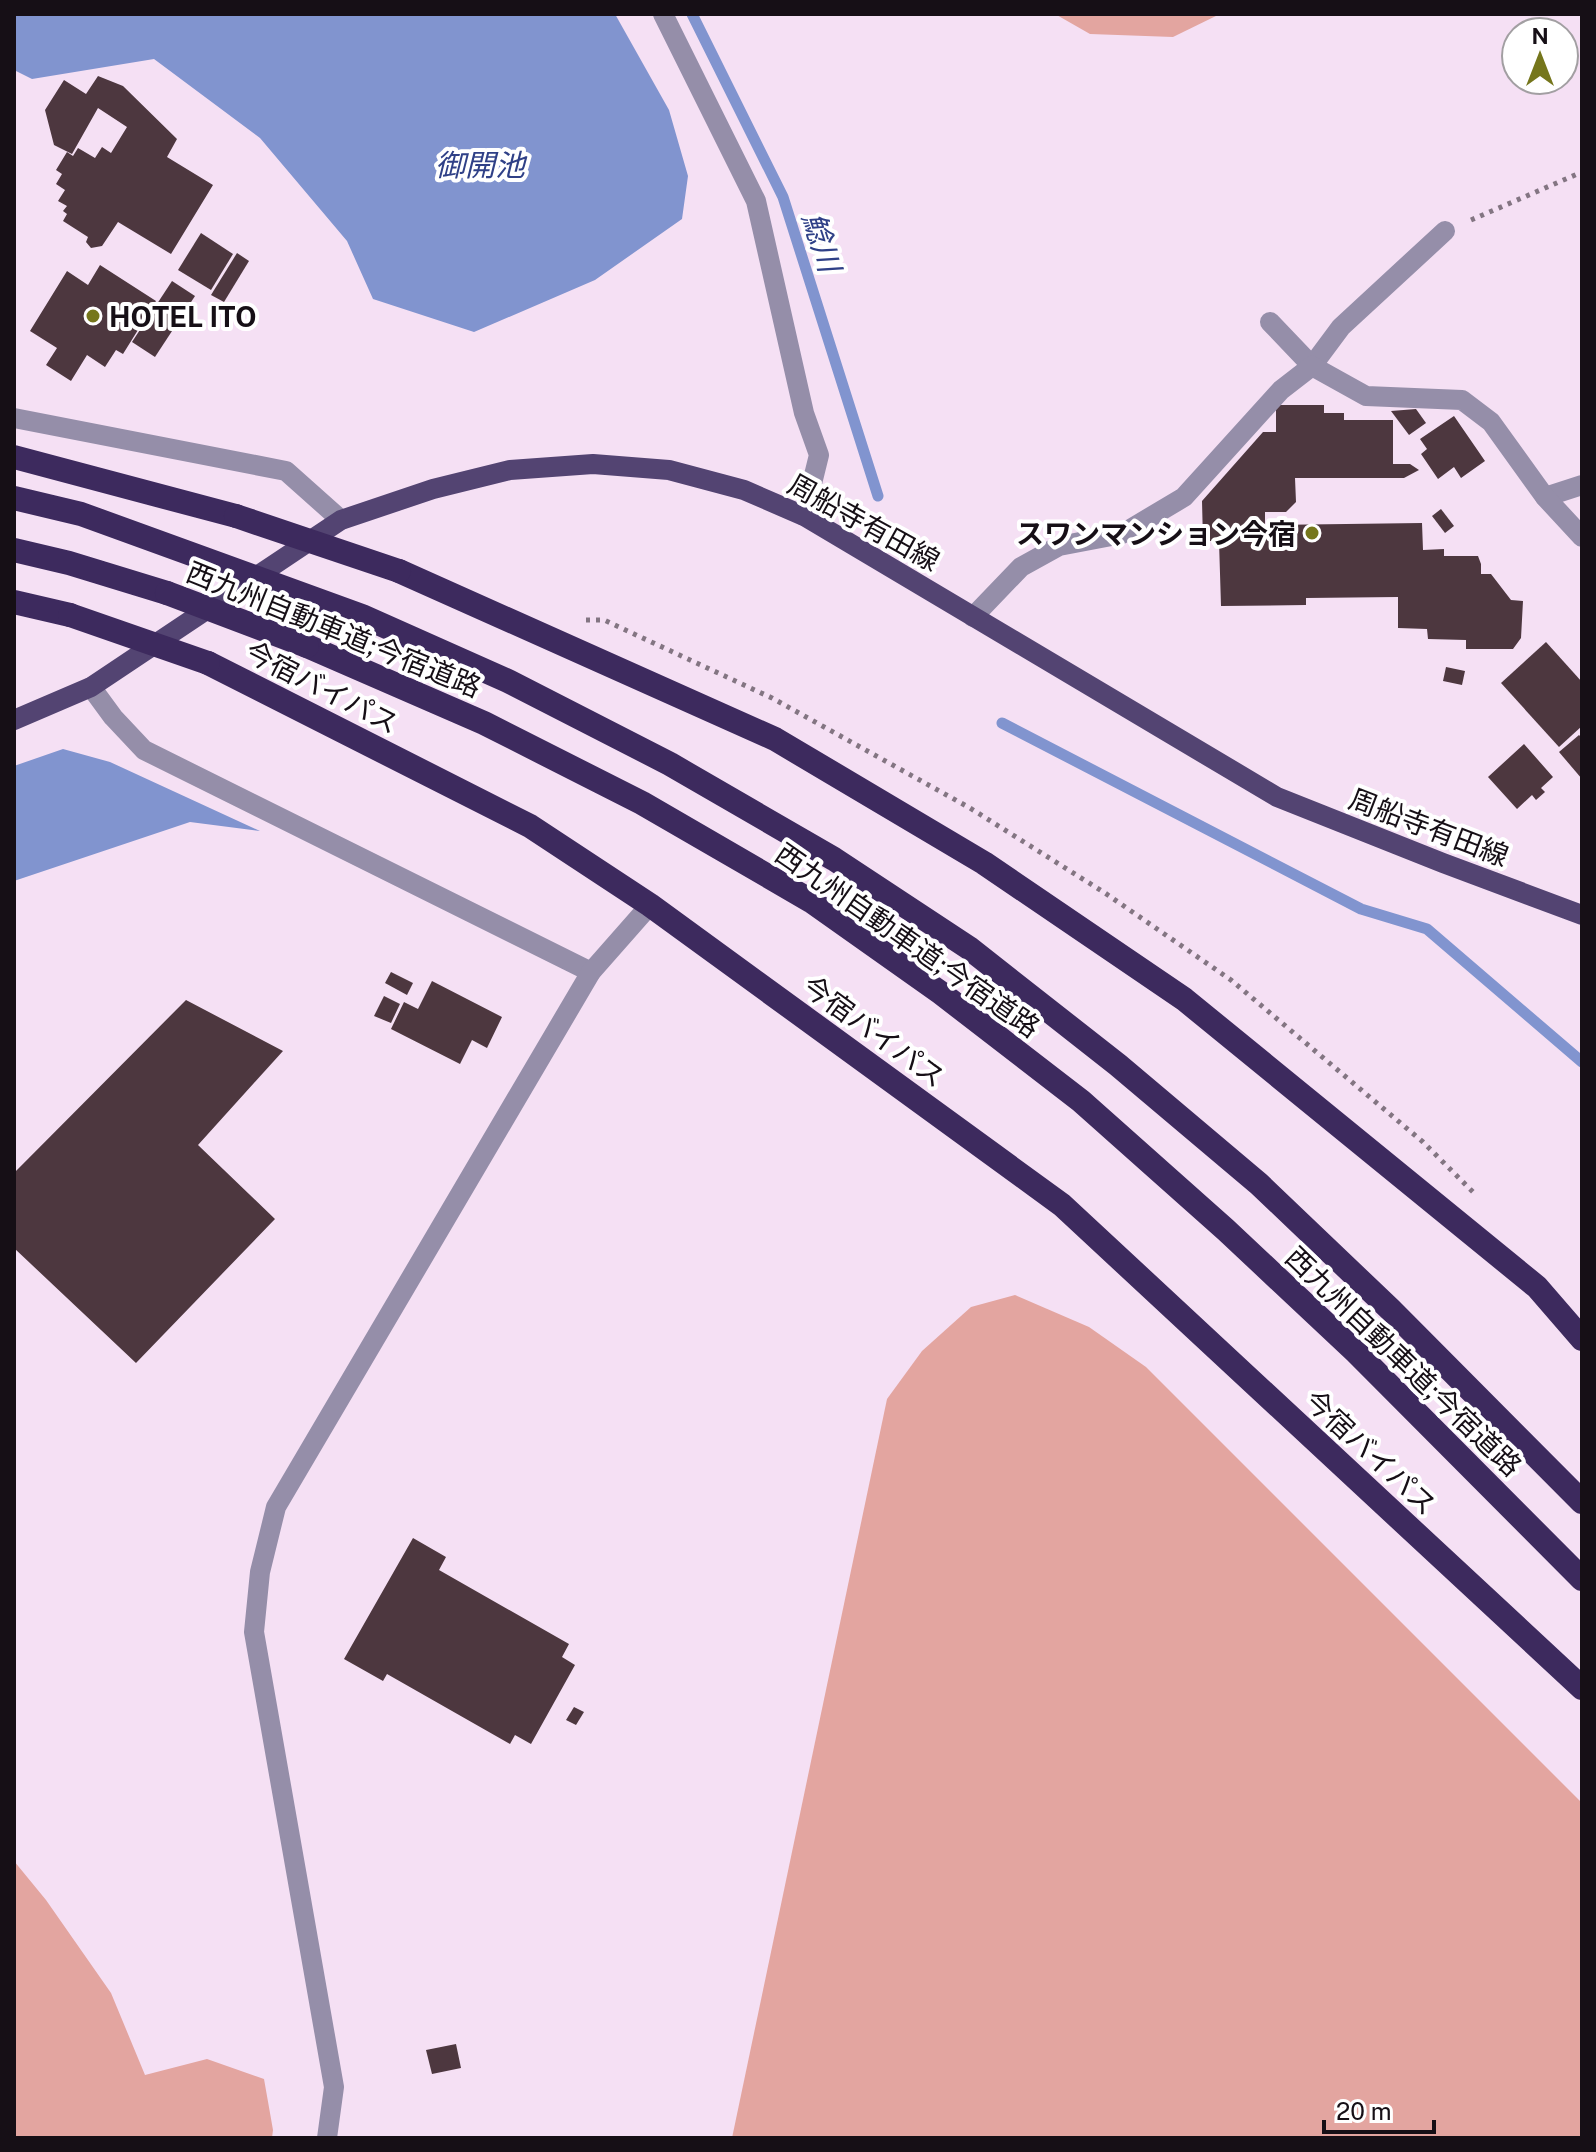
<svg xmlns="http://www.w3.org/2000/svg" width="1596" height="2152" font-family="'Public Sans','Noto Sans JP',sans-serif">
<rect width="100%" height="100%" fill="#f5e0f4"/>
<!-- green -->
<g fill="#e3a5a0">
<polygon points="1055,14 1220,14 1173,37 1090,34"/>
<polygon points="1015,1295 1089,1327 1146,1367 1582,1803 1582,2138 732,2138 887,1399 922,1351 971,1307"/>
<polygon points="14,1861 46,1900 111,1993 145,2075 207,2059 264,2079 273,2130 272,2138 14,2138"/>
</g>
<!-- water -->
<g fill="#8194cf">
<polygon points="14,14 615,14 669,110 688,176 682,219 595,280 474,332 373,299 347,241 260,138 154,59 32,79 14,70"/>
<polygon points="63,749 110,762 260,831 190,822 14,881 14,766"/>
</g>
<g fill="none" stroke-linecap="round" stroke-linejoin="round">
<!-- stream -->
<g stroke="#8194cf" stroke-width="11">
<polyline points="692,14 783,197 878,496"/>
<polyline points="1002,723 1361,909 1427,929 1582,1062"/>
</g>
</g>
<!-- building -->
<g fill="#4d373f">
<polygon points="98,76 123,86 177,139 167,157 213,185 171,254 118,222 102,246 91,248 86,242 88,237 63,221 67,214 63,211 67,206 58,201 65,190 56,184 62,174 56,170 67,152 73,156 78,148 95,158 102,147 111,153 127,127 98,108 72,154 54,145 45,110 64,80 86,94"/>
<polygon points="201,233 233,254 211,290 178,270"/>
<polygon points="237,253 249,261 224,302 211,295"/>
<polygon points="100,265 156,301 123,354 116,350 105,367 87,355 71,381 46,365 57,348 30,331 67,271 88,285"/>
<polygon points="172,281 195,296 155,357 132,342"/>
<polygon points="1276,405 1324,405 1324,413 1344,413 1344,420 1393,420 1393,464 1410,464 1419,470 1404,478 1295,478 1296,502 1286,512 1265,512 1265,525 1422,523 1423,550 1444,549 1444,556 1478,556 1481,564 1481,574 1491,574 1511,600 1523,601 1521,638 1513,649 1466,649 1466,640 1428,639 1427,629 1398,628 1398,597 1306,598 1306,605 1221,606 1219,541 1203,541 1202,501 1263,432 1276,432"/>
<polygon points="1416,409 1426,423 1409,435 1391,411"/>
<polygon points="1454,416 1485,461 1461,478 1454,467 1438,479 1421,454 1427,449 1420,439"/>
<polygon points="1441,509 1454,526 1445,533 1432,516"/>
<polygon points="1546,642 1582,682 1582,726 1559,747 1501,683"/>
<polygon points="1446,667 1465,671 1462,685 1443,681"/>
<polygon points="1579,735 1582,738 1582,779 1559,752"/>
<polygon points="1524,744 1553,777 1541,788 1545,792 1536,800 1532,795 1517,809 1488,777"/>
<polygon points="391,972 413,983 407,995 385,983"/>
<polygon points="432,981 502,1017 487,1048 472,1040 460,1064 391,1029 404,1002 418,1009"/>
<polygon points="384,996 400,1004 391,1023 374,1016"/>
<polygon points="186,1000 283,1051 198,1145 275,1219 136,1363 14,1248 14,1173"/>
<polygon points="413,1538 446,1557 439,1570 569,1644 562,1657 575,1665 531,1744 515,1735 510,1744 387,1674 383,1681 344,1659"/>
<polygon points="574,1707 584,1712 576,1725 566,1720"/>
<polygon points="456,2044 461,2068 432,2074 426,2050"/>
</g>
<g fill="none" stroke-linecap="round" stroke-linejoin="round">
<!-- path -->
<g stroke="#837582" stroke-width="5" stroke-dasharray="4 6" stroke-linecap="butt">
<polyline points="1471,220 1582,172"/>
<polyline points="586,620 604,620 772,698 970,808 1105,893 1231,980 1423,1142 1474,1193"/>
</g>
<!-- minor -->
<g stroke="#958ea9" stroke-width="20">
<polyline points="663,14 756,201 804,413 819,455 804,516"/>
<polyline points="1270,322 1312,366 1341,327 1445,231"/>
<polyline points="14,418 286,471 341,520"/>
<polyline points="1545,497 1582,485"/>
<polyline points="973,617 1021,567 1059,546 1122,534 1184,497 1281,390 1312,366 1366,396 1462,400 1491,422 1545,497 1582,537"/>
<polyline points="91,687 113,717 144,750 591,972"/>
<polyline points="327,2138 334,2087 254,1632 260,1572 276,1507 591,972 650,905"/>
</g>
<!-- major -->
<polyline stroke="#534472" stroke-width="20" points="14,720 91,687 341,520 433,489 510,470 593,464 669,470 744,490 804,516 1277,797 1443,863 1582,915"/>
<!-- highway -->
<g stroke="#3d2a5e" stroke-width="24">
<polyline points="14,457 236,516"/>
<polyline points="14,550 69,563 167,593"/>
<polyline points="399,571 775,739 984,863 1184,999 1537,1287 1582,1339"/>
<polyline points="14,602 70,615"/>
<polyline points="307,646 484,723 642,803 811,901 941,993 1081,1101 1226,1230 1356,1352 1582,1579"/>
<polyline points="208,663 530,826 650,905 1062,1205 1582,1688"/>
</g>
<!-- highway-bridge -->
<g stroke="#3d2a5e" stroke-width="24">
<polyline points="14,498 81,514 362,616 508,681 670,764 834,859 969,948 1118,1065 1259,1184 1391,1310 1582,1502"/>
<polyline points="236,516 399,571"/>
<polyline points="167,593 307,646"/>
<polyline points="70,615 208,663"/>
</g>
</g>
<!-- markers -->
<g fill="#75761c" stroke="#fff" stroke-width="3">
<circle cx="93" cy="316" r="8"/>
<circle cx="1312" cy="533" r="8"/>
</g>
<g text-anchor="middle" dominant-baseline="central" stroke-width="8" stroke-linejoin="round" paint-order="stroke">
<!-- poi labels -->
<g font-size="28" font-weight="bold" fill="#160f16" stroke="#fff" text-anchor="start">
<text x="109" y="316">HOTEL ITO</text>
<text x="1296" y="533" text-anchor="end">スワンマンション今宿</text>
</g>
<!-- street labels -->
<g font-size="28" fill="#160f16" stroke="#fff">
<text transform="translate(864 522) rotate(29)">周船寺有田線</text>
<text transform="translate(334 629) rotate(22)">西九州自動車道;今宿道路</text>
<text transform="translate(322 687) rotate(27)">今宿バイパス</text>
<text transform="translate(1429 827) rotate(21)">周船寺有田線</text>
<text transform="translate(908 940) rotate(35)">西九州自動車道;今宿道路</text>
<text transform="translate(874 1031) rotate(36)">今宿バイパス</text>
<text transform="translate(1404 1361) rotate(44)">西九州自動車道;今宿道路</text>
<text transform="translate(1371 1452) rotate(43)">今宿バイパス</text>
</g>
<!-- water labels -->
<g font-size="30" font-style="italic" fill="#2f4087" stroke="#fff">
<text x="480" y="165">御開池</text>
<text transform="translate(822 242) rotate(72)">鯰川</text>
</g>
</g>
<!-- border -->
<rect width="1596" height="2152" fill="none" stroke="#160f16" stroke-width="32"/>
<!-- north arrow -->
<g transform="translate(1540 56)"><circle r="38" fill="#ffffff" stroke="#a29fa2" stroke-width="2"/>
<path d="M0-6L14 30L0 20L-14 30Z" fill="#75761c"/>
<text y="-12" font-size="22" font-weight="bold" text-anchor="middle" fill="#160f16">N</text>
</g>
<!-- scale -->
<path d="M1324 2120v12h110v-12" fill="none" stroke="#160f16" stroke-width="4"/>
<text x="1336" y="2120" font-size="24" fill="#160f16" stroke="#ffffff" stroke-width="6" paint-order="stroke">20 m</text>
</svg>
